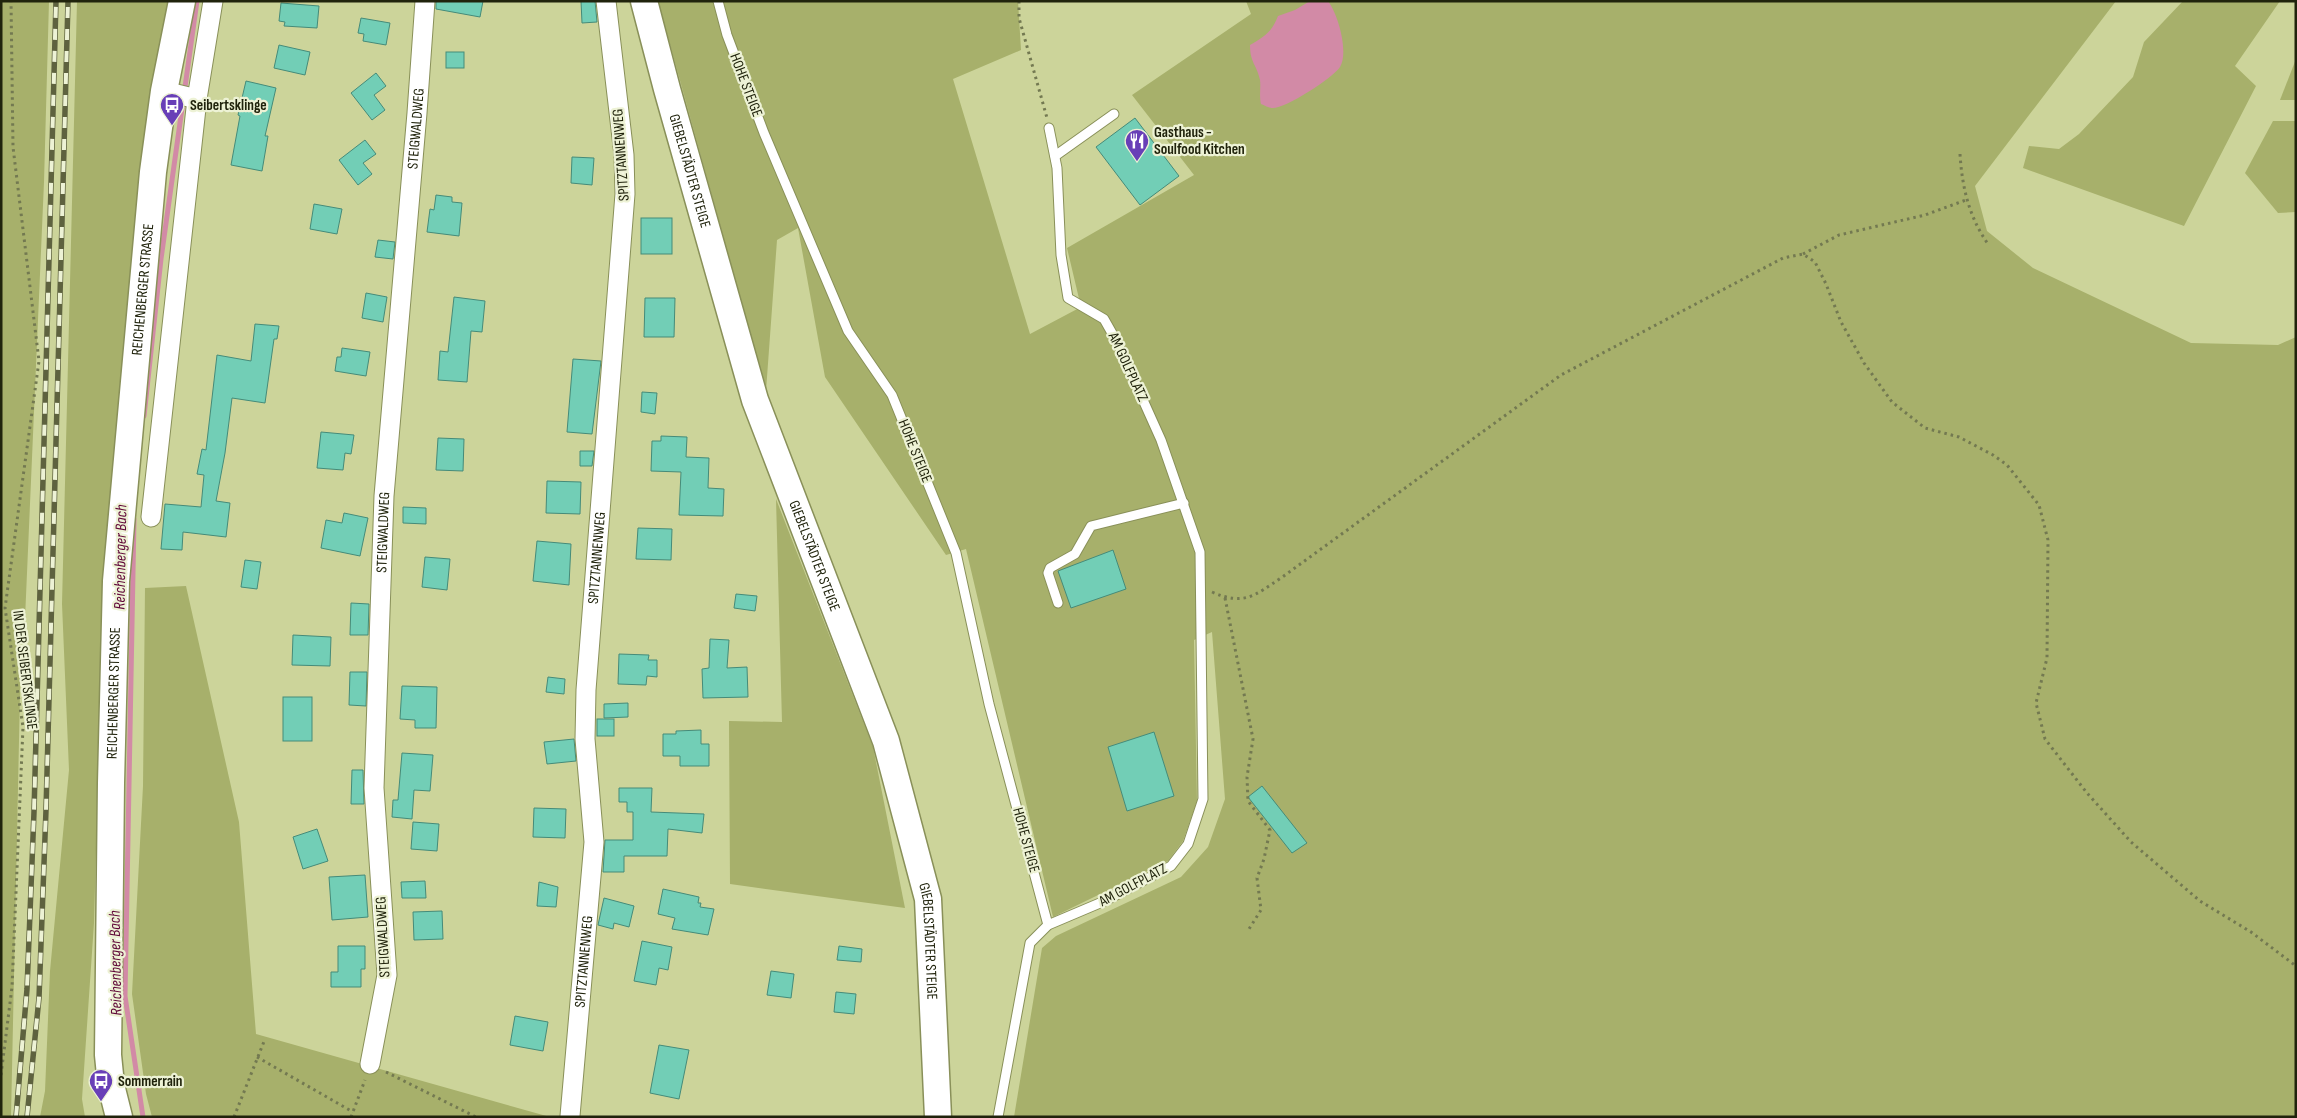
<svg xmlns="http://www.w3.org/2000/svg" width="2297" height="1118" font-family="'Sofia Sans Condensed',sans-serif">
<rect width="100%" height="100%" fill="#ccd49a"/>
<!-- green -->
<g fill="#a7b06b">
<polygon points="1,1 49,1 44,182 25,619 21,647 11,1117 1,1117"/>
<polygon points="77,1 184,1 103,596 94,923 82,1099 85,1117 40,1117 45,1091 50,971 69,770 62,604"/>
<polygon points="658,1 1018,1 1021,50 953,79 1030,334 1081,307 1067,248 1194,175 1132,95 1251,14 1246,1 2116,1 1975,186 1987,231 2033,268 2191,343 2278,345 2296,337 2296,1117 1014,1117 1042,948 1056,936 1181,877 1208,847 1225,799 1212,632 1194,640 1197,801 1183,841 1168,861 1053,917 966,549 946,555 825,377 798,228 777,240 766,391"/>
<polygon points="2183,1 2280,1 2235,66 2256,86 2184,226 2023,168 2029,146 2059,149 2079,134 2133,77 2144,42"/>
<polygon points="2296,59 2296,100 2280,100"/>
<polygon points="2273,121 2296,121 2296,212 2278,213 2245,173"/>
<polygon points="776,499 873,747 905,908 730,884 729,721 782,722"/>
<polygon points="186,586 239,822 256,1034 550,1117 152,1117 146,1094 132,994 143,786 145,588"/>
</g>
<!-- water -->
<path fill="#d28aa6" d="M1310,1H1328C1338,14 1349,52 1340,67C1333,78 1285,109 1272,108C1269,108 1264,105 1261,104C1259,96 1261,87 1260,80C1257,65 1250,63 1250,45C1264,37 1272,32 1278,16L1295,10Z"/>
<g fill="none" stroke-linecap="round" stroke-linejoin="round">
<!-- stream -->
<g stroke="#d28aa6" stroke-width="5">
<polyline points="144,416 161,259 197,1"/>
<polyline points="134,519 125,996 143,1117"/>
</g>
</g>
<!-- building -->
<g fill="#72ceb6" stroke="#458b79">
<polygon points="436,1 483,1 480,17 436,9"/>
<polygon points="581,1 595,1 597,22 582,23"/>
<polygon points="281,3 319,6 317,28 284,26 285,22 279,21"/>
<polygon points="361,18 390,23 386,45 363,41 364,34 358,33"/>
<polygon points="279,45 310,52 305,75 274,68"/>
<rect x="446" y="52" width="18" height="16"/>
<polygon points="376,73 386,86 374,95 385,110 372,120 351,93"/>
<polygon points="246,81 276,88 265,136 268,136 262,171 231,165 240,116 238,115"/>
<polygon points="1135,118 1179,176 1140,205 1096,147"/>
<polygon points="365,140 376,154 363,163 372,174 358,185 339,160"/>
<polygon points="572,157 594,158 592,185 571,183"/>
<polygon points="436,195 452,197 452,202 462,203 459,236 427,232 430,209 434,210"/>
<polygon points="314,204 342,209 337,234 310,229"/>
<rect x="641" y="218" width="31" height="36"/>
<polygon points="378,240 395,242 393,259 375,257"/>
<polygon points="366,293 387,297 383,322 362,318"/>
<polygon points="454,297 485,301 482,332 471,331 467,382 438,380 440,351 448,352"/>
<polygon points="645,298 675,298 674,337 644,337"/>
<polygon points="255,324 279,326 277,339 274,339 265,403 232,398 225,453 216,501 230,503 226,537 183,532 182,550 161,549 165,504 201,507 204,475 197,474 202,449 206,450 217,355 251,361"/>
<polygon points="342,348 370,352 366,376 335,371 337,357 341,357"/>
<polygon points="573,359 601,361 592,434 567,432"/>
<polygon points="642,392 657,393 655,414 641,412"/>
<polygon points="321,432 354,435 351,454 345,453 343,470 317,468"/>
<polygon points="661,436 687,437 686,457 709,458 708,488 724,489 723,516 679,515 681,472 651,471 652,441 661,441"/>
<polygon points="438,438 464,439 463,471 436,470"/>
<polygon points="580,451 594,451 592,466 580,466"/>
<polygon points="547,481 581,482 580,514 546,513"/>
<polygon points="403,507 426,508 426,524 403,523"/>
<polygon points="344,513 368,518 360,556 321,548 326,520 342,523"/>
<polygon points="638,528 672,529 671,560 636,559"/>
<polygon points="537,541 571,544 569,585 533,581"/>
<polygon points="1113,550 1126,589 1071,608 1058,571"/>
<polygon points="425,557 450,559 447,590 422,587"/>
<polygon points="245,560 261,562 257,589 241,587"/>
<polygon points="736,594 757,596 755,611 734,608"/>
<polygon points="351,603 369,604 368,635 350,635"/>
<polygon points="293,635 331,637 330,666 292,665"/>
<polygon points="710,639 729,640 727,668 747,667 748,697 703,698 702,669 709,668"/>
<polygon points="619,654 649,655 648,660 657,660 657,677 647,676 646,685 618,684"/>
<polygon points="350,672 367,672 366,706 349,705"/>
<polygon points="548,677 565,679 564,694 546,692"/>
<polygon points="402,686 437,687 436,728 415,728 415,720 400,719"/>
<rect x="283" y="697" width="29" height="44"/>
<polygon points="628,703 628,717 604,718 604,704"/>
<rect x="597" y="719" width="17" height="17"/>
<polygon points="701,730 701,744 709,744 709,766 680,766 680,756 663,756 663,734 676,734 676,731"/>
<polygon points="1154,732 1174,796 1127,811 1108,747"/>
<polygon points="574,739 576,761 547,764 544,742"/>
<polygon points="402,753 433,755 430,791 414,790 412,819 392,817 393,800 398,800"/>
<polygon points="352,770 363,770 364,804 351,804"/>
<polygon points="1262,786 1307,843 1292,853 1248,797"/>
<polygon points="619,788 652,788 651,812 704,814 702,833 668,829 667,856 624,856 624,872 603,872 605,840 633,840 633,812 627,812 627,802 619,802"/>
<polygon points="534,808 566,809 565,838 533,837"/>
<polygon points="413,822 439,824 437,851 411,849"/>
<polygon points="317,829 328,861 303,869 293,837"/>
<polygon points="365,875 368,917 332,920 329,877"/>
<polygon points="425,881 426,898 402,898 401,882"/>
<polygon points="539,882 558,887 556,907 537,906"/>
<polygon points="663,889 699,897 698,903 701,903 700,907 714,909 708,935 672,929 675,918 658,914"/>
<polygon points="604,898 634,906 629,927 614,923 613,929 598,925"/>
<polygon points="442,911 443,939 414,940 413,912"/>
<polygon points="642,941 672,947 668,970 659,968 656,985 634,981"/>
<polygon points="338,946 365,946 365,969 361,969 361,987 331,987 331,972 338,972"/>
<polygon points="839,946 862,949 861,962 837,960"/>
<polygon points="771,971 794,974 791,998 767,995"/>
<polygon points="836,992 856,994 854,1014 834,1012"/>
<polygon points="515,1016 548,1022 543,1051 510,1045"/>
<polygon points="659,1045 689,1050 679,1099 650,1093"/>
</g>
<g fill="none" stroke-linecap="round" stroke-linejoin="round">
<!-- service casing -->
<g stroke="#899059" stroke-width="11">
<g id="service">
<polyline points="718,1 727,35 764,133 848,331 892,395 956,553 989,704 1048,925"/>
<polyline points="1055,156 1114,114"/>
<polyline points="1058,603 1048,573 1050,568 1075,554 1091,526 1184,503"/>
<polyline points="998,1117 1030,943 1048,925 1107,900 1171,866 1188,844 1203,799 1200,552 1161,440 1117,342 1104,319 1068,298 1061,255 1057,168 1049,128"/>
</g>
</g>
<!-- minor casing -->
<g stroke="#899059" stroke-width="21">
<g id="minor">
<polyline points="164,91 197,99"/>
<polyline points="151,517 197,99 213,1"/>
<path id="s1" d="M370,1064L387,975L374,788L384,496L417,113L425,1"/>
<path id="s2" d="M570,1116L594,842L585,739L586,690L625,194L624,155L606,1"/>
</g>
</g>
<!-- secondary casing -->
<g stroke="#899059" stroke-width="29">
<g id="secondary">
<path id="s3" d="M644,1L667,89L755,400L886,741L928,899L938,1117"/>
<path id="s4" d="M119,1117L111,1085L108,1055L111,783L116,581L153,172L164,91L182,1"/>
</g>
</g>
<!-- path -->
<g stroke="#737951" stroke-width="3" stroke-dasharray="2.5 4" stroke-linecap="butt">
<polyline points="1019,1 1019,18 1047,118"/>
<path d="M1960,154C1962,187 1969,217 1988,244"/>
<polyline points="1803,254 1839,235 1925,215 1966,200"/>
<path d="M1212,592C1244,606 1254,596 1281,578L1561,375L1783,258L1803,254L1815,262L1826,284L1841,322L1864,363L1892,402L1925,428L1959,437L1993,455L2007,465L2039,505L2048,540L2047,658L2036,703L2045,739L2087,793L2131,842L2200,901L2251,932L2296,966"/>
<polyline points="1225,598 1253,739 1247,777 1248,801 1270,830 1264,859 1257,878 1261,910 1249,929"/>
<polyline points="257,1057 353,1112"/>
<polyline points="386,1072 476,1117"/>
<polyline points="1,1075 12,987 23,727 5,608 39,361 13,147 11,1"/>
<polyline points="234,1117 265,1039"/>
<polyline points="351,1117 365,1080"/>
</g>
<!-- service -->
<use href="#service" stroke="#fff" stroke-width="9"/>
<!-- minor -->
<use href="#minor" stroke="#fff" stroke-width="19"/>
<!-- secondary -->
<use href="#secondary" stroke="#fff" stroke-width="26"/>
<!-- rail casing -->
<g stroke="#5e623f" stroke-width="5.5">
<g id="rail">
<polyline points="16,1117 27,989 34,812 56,1"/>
<polyline points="27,1117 39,998 46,810 68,1"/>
</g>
</g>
<!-- rail -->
<use href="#rail" stroke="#edf2d5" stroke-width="4" stroke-dasharray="11" stroke-linecap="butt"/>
</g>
<!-- icons -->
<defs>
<g id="bus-pin" transform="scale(1.25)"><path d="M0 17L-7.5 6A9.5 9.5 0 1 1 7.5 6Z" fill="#683fb7" stroke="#edf2d5"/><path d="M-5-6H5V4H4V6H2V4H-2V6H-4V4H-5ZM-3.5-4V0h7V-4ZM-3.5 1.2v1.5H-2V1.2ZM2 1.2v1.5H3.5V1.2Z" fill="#fff"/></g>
<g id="restaurant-pin" transform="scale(1.25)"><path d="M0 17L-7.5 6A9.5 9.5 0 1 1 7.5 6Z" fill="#683fb7" stroke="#edf2d5"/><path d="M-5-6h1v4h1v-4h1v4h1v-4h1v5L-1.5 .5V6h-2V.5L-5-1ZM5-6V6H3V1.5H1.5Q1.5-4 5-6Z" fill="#fff"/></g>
</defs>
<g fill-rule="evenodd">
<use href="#bus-pin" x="172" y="105"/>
<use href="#restaurant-pin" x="1137" y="141"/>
<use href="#bus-pin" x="101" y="1081"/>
</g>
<g text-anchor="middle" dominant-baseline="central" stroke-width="4.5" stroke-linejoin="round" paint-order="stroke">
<!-- street labels -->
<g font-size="15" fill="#20230c" stroke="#edf2d5">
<text transform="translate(746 85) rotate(69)">HOHE STEIGE</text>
<text stroke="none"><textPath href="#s1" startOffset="939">STEIGWALDWEG</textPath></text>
<text transform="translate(621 155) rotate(-94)">SPITZTANNENWEG</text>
<text stroke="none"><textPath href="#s3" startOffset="176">GIEBELSTÄDTER STEIGE</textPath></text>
<text stroke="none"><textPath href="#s4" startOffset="830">REICHENBERGER STRASSE</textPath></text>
<text transform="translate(1128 367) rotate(65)">AM GOLFPLATZ</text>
<text transform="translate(915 451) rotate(68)">HOHE STEIGE</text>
<text stroke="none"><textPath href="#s1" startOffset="534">STEIGWALDWEG</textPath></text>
<text stroke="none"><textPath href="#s3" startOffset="581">GIEBELSTÄDTER STEIGE</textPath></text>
<text stroke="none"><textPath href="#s2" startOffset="560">SPITZTANNENWEG</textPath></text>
<text transform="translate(25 670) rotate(83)">IN DER SEIBERTSKLINGE</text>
<text stroke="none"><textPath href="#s4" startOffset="425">REICHENBERGER STRASSE</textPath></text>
<text transform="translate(1026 840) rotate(75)">HOHE STEIGE</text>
<text transform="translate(1133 885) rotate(-28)">AM GOLFPLATZ</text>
<text transform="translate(383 937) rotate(-93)">STEIGWALDWEG</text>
<text stroke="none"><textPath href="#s3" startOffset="985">GIEBELSTÄDTER STEIGE</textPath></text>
<text stroke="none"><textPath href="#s2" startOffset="155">SPITZTANNENWEG</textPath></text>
</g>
<!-- poi labels -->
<g font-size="15" font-weight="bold" fill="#20230c" stroke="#edf2d5" text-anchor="start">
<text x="190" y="105">Seibertsklinge</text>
<text x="1154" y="132">Gasthaus -<tspan x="1154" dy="17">Soulfood Kitchen</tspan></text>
<text x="118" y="1081">Sommerrain</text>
</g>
<!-- water labels -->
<g font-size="16" font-style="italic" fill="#600738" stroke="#edf2d5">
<text transform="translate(121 557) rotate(-89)">Reichenberger Bach</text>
<text transform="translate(116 963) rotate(-91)">Reichenberger Bach</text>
</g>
</g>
<!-- border -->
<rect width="2297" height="1118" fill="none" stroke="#20230c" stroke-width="5"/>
</svg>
